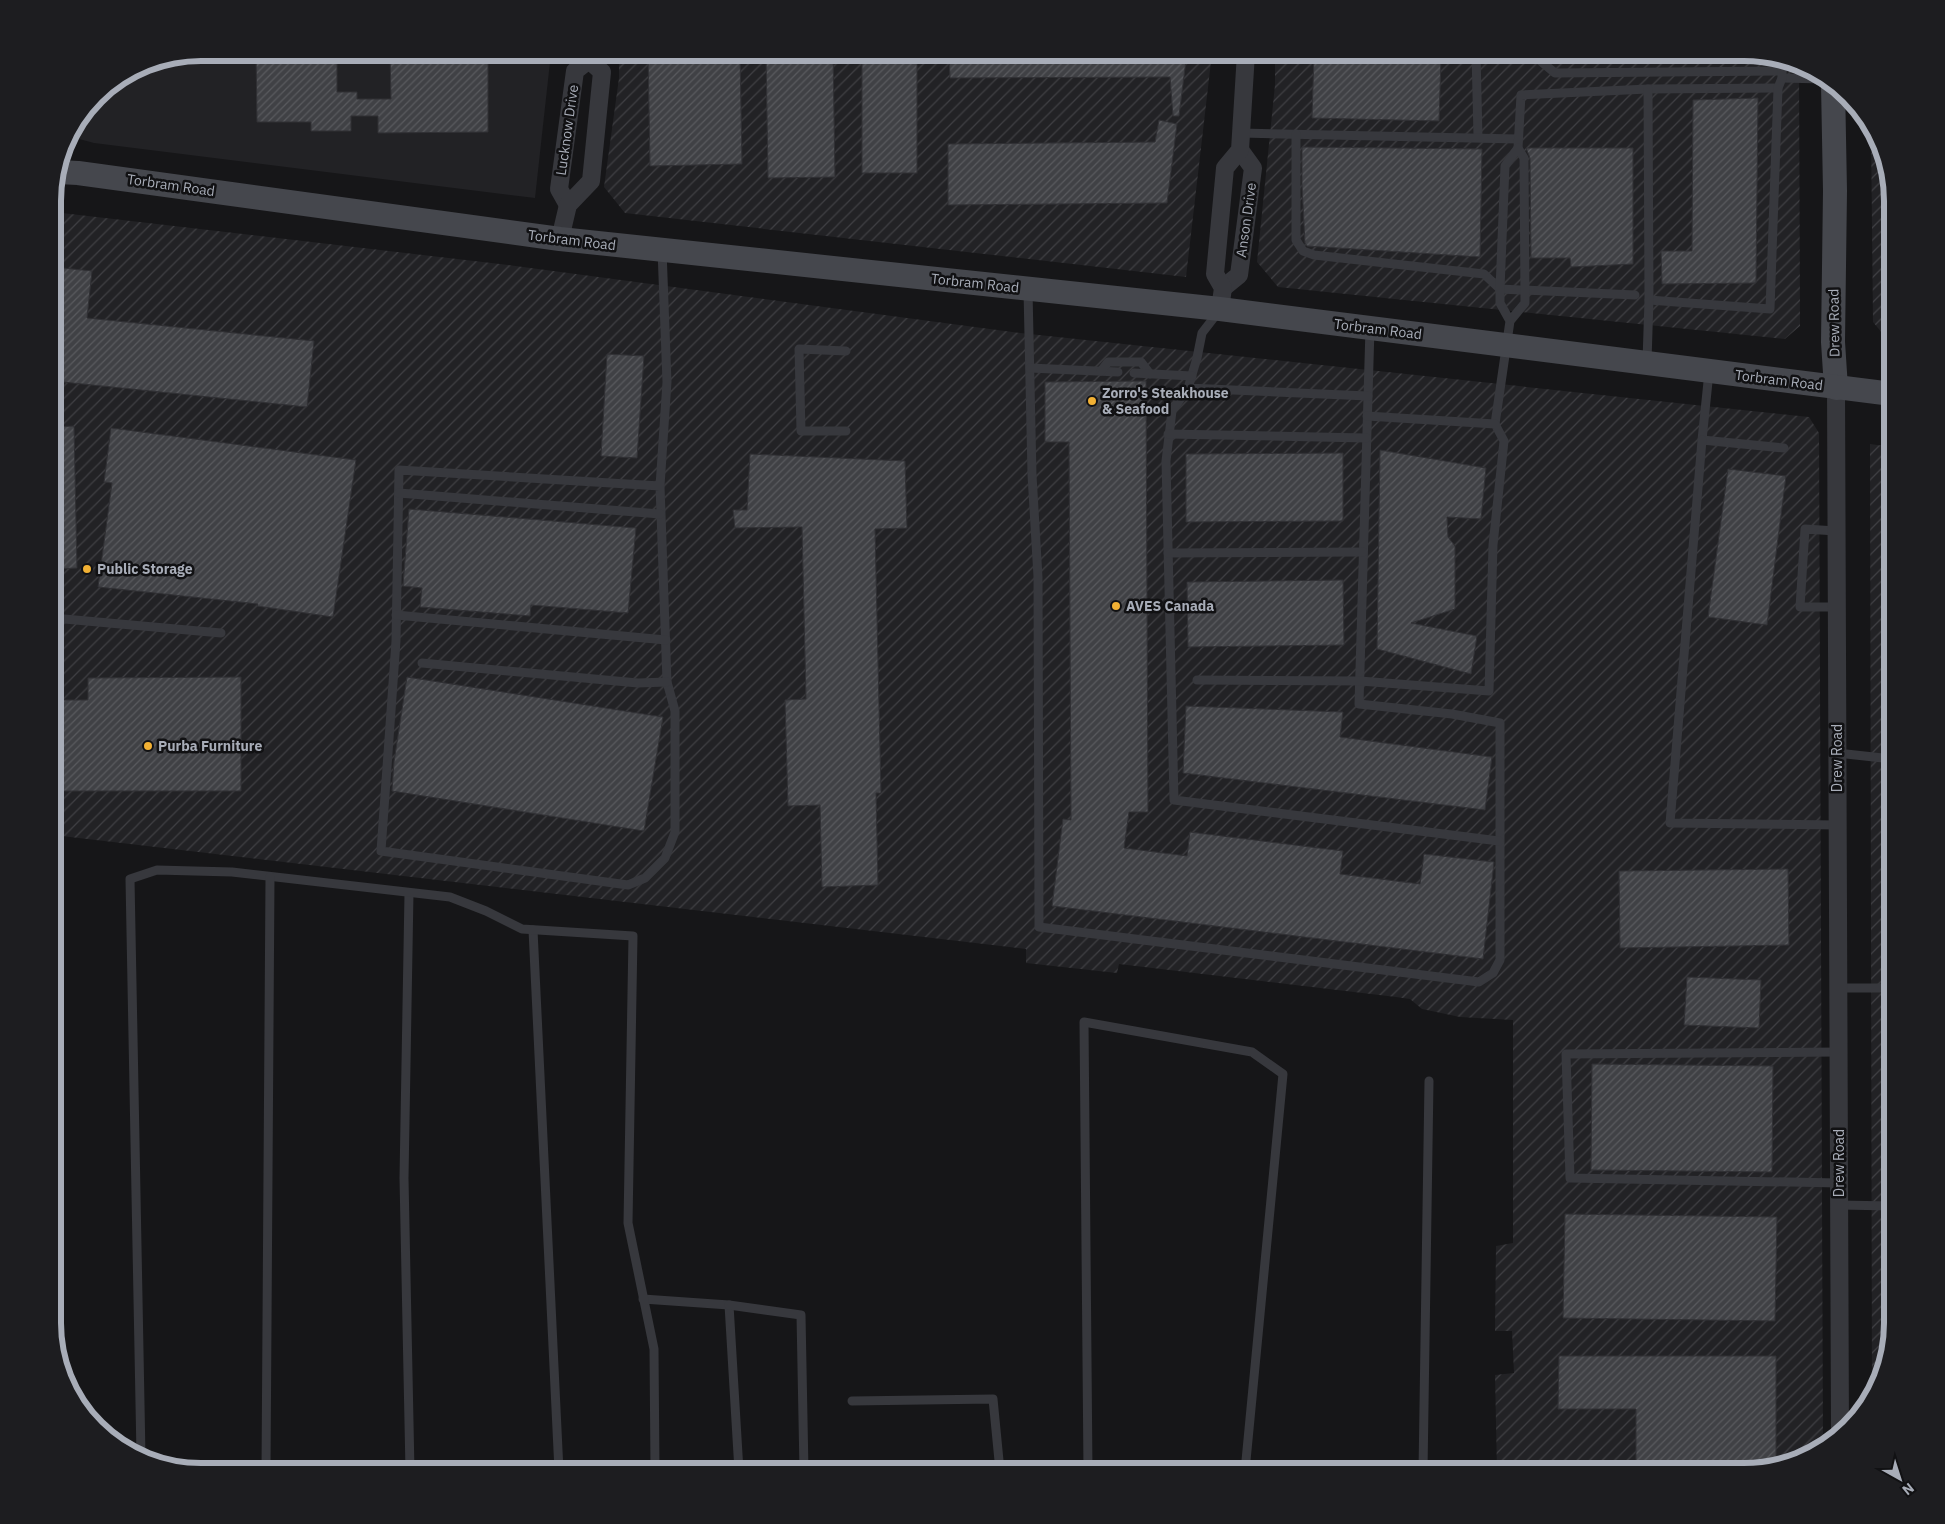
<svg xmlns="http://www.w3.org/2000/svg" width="1945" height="1524" font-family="'IBM Plex Sans',sans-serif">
<defs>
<pattern id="industrial-furrows" width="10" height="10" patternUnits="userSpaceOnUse" patternTransform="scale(1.25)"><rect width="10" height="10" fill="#222225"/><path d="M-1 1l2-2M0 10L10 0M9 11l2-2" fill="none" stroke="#3f3f43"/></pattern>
<pattern id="building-hatch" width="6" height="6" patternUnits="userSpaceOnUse" patternTransform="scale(1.25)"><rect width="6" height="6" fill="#404145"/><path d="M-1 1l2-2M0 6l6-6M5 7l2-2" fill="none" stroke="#595a5e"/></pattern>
</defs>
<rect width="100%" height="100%" fill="#161618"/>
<!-- built -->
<polygon fill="#222225" points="201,53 551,53 535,198 94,143 68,136 103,90 145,64"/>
<!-- industrial -->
<g fill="url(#industrial-furrows)">
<polygon points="619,53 1212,53 1186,277 625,213 604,187 619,78"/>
<polygon points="1275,53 1744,53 1792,60 1799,65 1800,326 1785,339 1278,287 1257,262 1275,85"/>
<polygon points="1871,127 1877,136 1892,201 1892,345 1873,322"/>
<polygon points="62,213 500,264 1020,333 1809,417 1819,433 1823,1446 1809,1456 1744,1471 1497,1471 1495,1375 1514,1373 1512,1331 1495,1331 1496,1246 1513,1243 1513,1020 1460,1017 1422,1009 1410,999 1396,997 1119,964 1117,973 1026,963 1026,949 53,835 53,215"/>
<polygon points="1870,444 1892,447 1892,1323 1885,1371 1872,1393"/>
</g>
<!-- building -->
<g fill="url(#building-hatch)" stroke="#303034">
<polygon points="256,52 337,52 337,92 357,92 357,99 391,99 390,52 488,52 488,132 378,133 378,116 351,116 351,131 311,131 311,122 257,122"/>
<polygon points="648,52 740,54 742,164 650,166"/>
<polygon points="766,52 833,52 835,177 768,178"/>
<rect x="862" y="52" width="55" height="121"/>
<polygon points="949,52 1187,52 1179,116 1173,116 1170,77 950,78"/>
<polygon points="1314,54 1441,58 1439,121 1312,118"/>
<polygon points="1758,98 1756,283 1662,284 1661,251 1692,251 1693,100"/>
<polygon points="1159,120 1177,124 1167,203 948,205 948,144 1155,142"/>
<polygon points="1302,147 1482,149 1480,257 1307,246 1305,243 1302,185"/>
<polygon points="1526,148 1633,148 1633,264 1571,267 1570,258 1531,258 1530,158"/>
<polygon points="53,267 92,271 87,318 314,341 307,407 53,381"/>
<polygon points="607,354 644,356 637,458 601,456"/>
<polygon points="1146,381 1148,812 1129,812 1124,848 1187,856 1190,832 1343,851 1340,874 1420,884 1424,854 1494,862 1483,959 1052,906 1063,819 1071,820 1069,442 1045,442 1045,382"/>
<polygon points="74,426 77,568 53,569 53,427"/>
<polygon points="111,428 356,460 333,617 257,606 258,604 98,587 112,483 104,482"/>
<polygon points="1380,450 1486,468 1481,519 1447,517 1448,537 1455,546 1455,609 1411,623 1477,636 1471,674 1377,649"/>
<polygon points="1343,453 1343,521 1186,522 1186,454"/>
<polygon points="750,454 905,461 907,528 875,529 881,793 876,793 878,885 822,887 820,805 788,806 785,700 806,699 802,527 735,528 733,510 747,510"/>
<polygon points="1728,469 1786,476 1767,625 1708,617"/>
<polygon points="409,509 636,528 628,613 531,605 530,616 420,607 422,588 403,586"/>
<polygon points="1343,580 1344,645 1188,647 1187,582"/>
<polygon points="241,677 241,791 55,791 55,700 88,700 88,678"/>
<polygon points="407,677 663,717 644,831 392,791 394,762"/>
<polygon points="1186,706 1343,712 1340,737 1492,757 1485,810 1183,773"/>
<polygon points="1788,869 1789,945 1620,948 1619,871"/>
<polygon points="1687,977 1761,980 1759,1028 1684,1025"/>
<polygon points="1592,1064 1773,1066 1772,1172 1591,1170"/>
<polygon points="1565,1214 1777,1217 1775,1321 1563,1318"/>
<polygon points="1559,1356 1776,1356 1776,1464 1744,1472 1636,1472 1636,1409 1558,1409"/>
</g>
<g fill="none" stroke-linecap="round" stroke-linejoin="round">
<!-- lane -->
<g stroke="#37383d" stroke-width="9">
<polyline points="1476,53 1478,137"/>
<polyline points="1531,53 1555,73 1782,71"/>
<polyline points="1782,78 1823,79"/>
<polyline points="1241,133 1518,139"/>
<polyline points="1296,134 1296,240 1303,251 1314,255 1484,274 1500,289 1635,295"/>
<polyline points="1518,148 1521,95 1648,89 1778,88"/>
<polyline points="1028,290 1032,475 1038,577 1039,927 1479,982 1493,973 1500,960 1500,723 1452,714 1359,704 1370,328"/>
<polyline points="1649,300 1770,309 1778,88 1782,78 1782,59"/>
<polyline points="1219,311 1202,333 1197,358 1188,388 1368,396"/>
<polyline points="1647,361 1649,300 1648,89"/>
<polyline points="1030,368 1118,372"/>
<polyline points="1101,371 1108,362 1141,362 1150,374"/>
<polyline points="1709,372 1702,440 1784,448"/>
<polyline points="1134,373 1192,376"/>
<polyline points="1188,388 1172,411 1166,461 1174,800 1499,841"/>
<polyline points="1495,424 1510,321 1525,303 1524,158 1518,148 1505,166 1500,289 1500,303 1510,321"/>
<polyline points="846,431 801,431 799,349 846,351"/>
<polyline points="1168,434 1366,438"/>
<polyline points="1702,440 1670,823 1838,825"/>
<polyline points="660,486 399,470 396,641 381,851 628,885 645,878 665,858 675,832 675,711 667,682 660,486 667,382 662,250"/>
<polyline points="399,493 660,514"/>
<polyline points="1836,531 1805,529 1800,607 1837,607"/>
<polyline points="1168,553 1363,552"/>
<polyline points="396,615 666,640"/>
<polyline points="53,618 221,633"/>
<polyline points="422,663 638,683 667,682"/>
<polyline points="1197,680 1360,681 1489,691 1493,545 1504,441 1495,424 1367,416"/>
<polyline points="1837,753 1892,759"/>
<polyline points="409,893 404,1178 410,1471"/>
<polyline points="533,930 559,1471"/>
<polyline points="1839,988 1892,988"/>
<polyline points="1839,1052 1566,1054 1570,1178 1839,1183"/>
<polyline points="1840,1205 1892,1206"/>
<polyline points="643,1299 729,1305 739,1471"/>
<polyline points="729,1305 801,1315 804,1471"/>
<polyline points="852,1401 993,1399 1000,1471"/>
<polyline points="141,1456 130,879 157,870 232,872 450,897 486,911 522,929 633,936 628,1223 654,1349 655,1471"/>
<polyline points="266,1471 270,877"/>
<polyline points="1088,1471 1084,1022 1252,1052 1283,1074 1245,1471"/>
<polyline points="1423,1471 1429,1081"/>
</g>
<!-- street -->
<g stroke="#37383d" stroke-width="18">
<polyline points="568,205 559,189 575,71 589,60 591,53"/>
<polyline points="560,239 568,205 591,181 602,72 589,60"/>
<polyline points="1223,288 1239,275 1253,168 1240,150"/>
<polyline points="1220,309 1223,288 1215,274 1225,168 1240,150 1246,53"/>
<polyline points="1836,388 1840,1433"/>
</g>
<!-- secondary -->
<g stroke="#45474d" stroke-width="24">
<polyline points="1833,84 1835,191 1833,342 1836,388"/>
<polyline points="58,172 78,173 560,239 1220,309 1892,394"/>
</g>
</g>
<!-- markers -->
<g fill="#f2b134" stroke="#111113" stroke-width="2">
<circle cx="1092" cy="401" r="5"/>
<circle cx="87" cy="569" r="5"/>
<circle cx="1116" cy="606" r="5"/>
<circle cx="148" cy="746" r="5"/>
</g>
<g text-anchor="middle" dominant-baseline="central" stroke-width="5" stroke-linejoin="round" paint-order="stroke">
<!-- street labels -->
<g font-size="14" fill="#a8adb8" stroke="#111113">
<text transform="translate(567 130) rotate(-82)">Lucknow Drive</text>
<text transform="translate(171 185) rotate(8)">Torbram Road</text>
<text transform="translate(1246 220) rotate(-82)">Anson Drive</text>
<text transform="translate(572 240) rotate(7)">Torbram Road</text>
<text transform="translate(975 283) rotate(6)">Torbram Road</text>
<text transform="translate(1834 323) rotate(-91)">Drew Road</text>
<text transform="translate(1378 329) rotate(7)">Torbram Road</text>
<text transform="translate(1779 380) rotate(7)">Torbram Road</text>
<text transform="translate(1837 758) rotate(-90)">Drew Road</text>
<text transform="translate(1839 1163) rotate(-90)">Drew Road</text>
</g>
<!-- poi labels -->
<g font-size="14" font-weight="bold" fill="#a8adb8" stroke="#111113" text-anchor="start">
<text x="1102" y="393">Zorro's Steakhouse<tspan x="1102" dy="16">&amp; Seafood</tspan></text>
<text x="97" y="569">Public Storage</text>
<text x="1126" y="606">AVES Canada</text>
<text x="158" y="746">Purba Furniture</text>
</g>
</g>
<!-- crop -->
<path d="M0 0H1945V1524H0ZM201 61H1744A140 140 0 0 1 1884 201V1323A140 140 0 0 1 1744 1463H201A140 140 0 0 1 61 1323V201A140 140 0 0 1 201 61Z" fill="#1d1d20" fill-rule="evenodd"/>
<path fill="none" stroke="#a8adb8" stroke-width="6" d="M201 61H1744A140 140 0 0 1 1884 201V1323A140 140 0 0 1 1744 1463H201A140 140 0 0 1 61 1323V201A140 140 0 0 1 201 61Z"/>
<!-- north arrow -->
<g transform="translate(1900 1479) rotate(141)" stroke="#111113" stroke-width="4" paint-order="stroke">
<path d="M0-4L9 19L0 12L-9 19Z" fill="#a8adb8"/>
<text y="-8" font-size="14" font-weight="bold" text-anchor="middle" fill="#a8adb8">N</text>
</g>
</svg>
